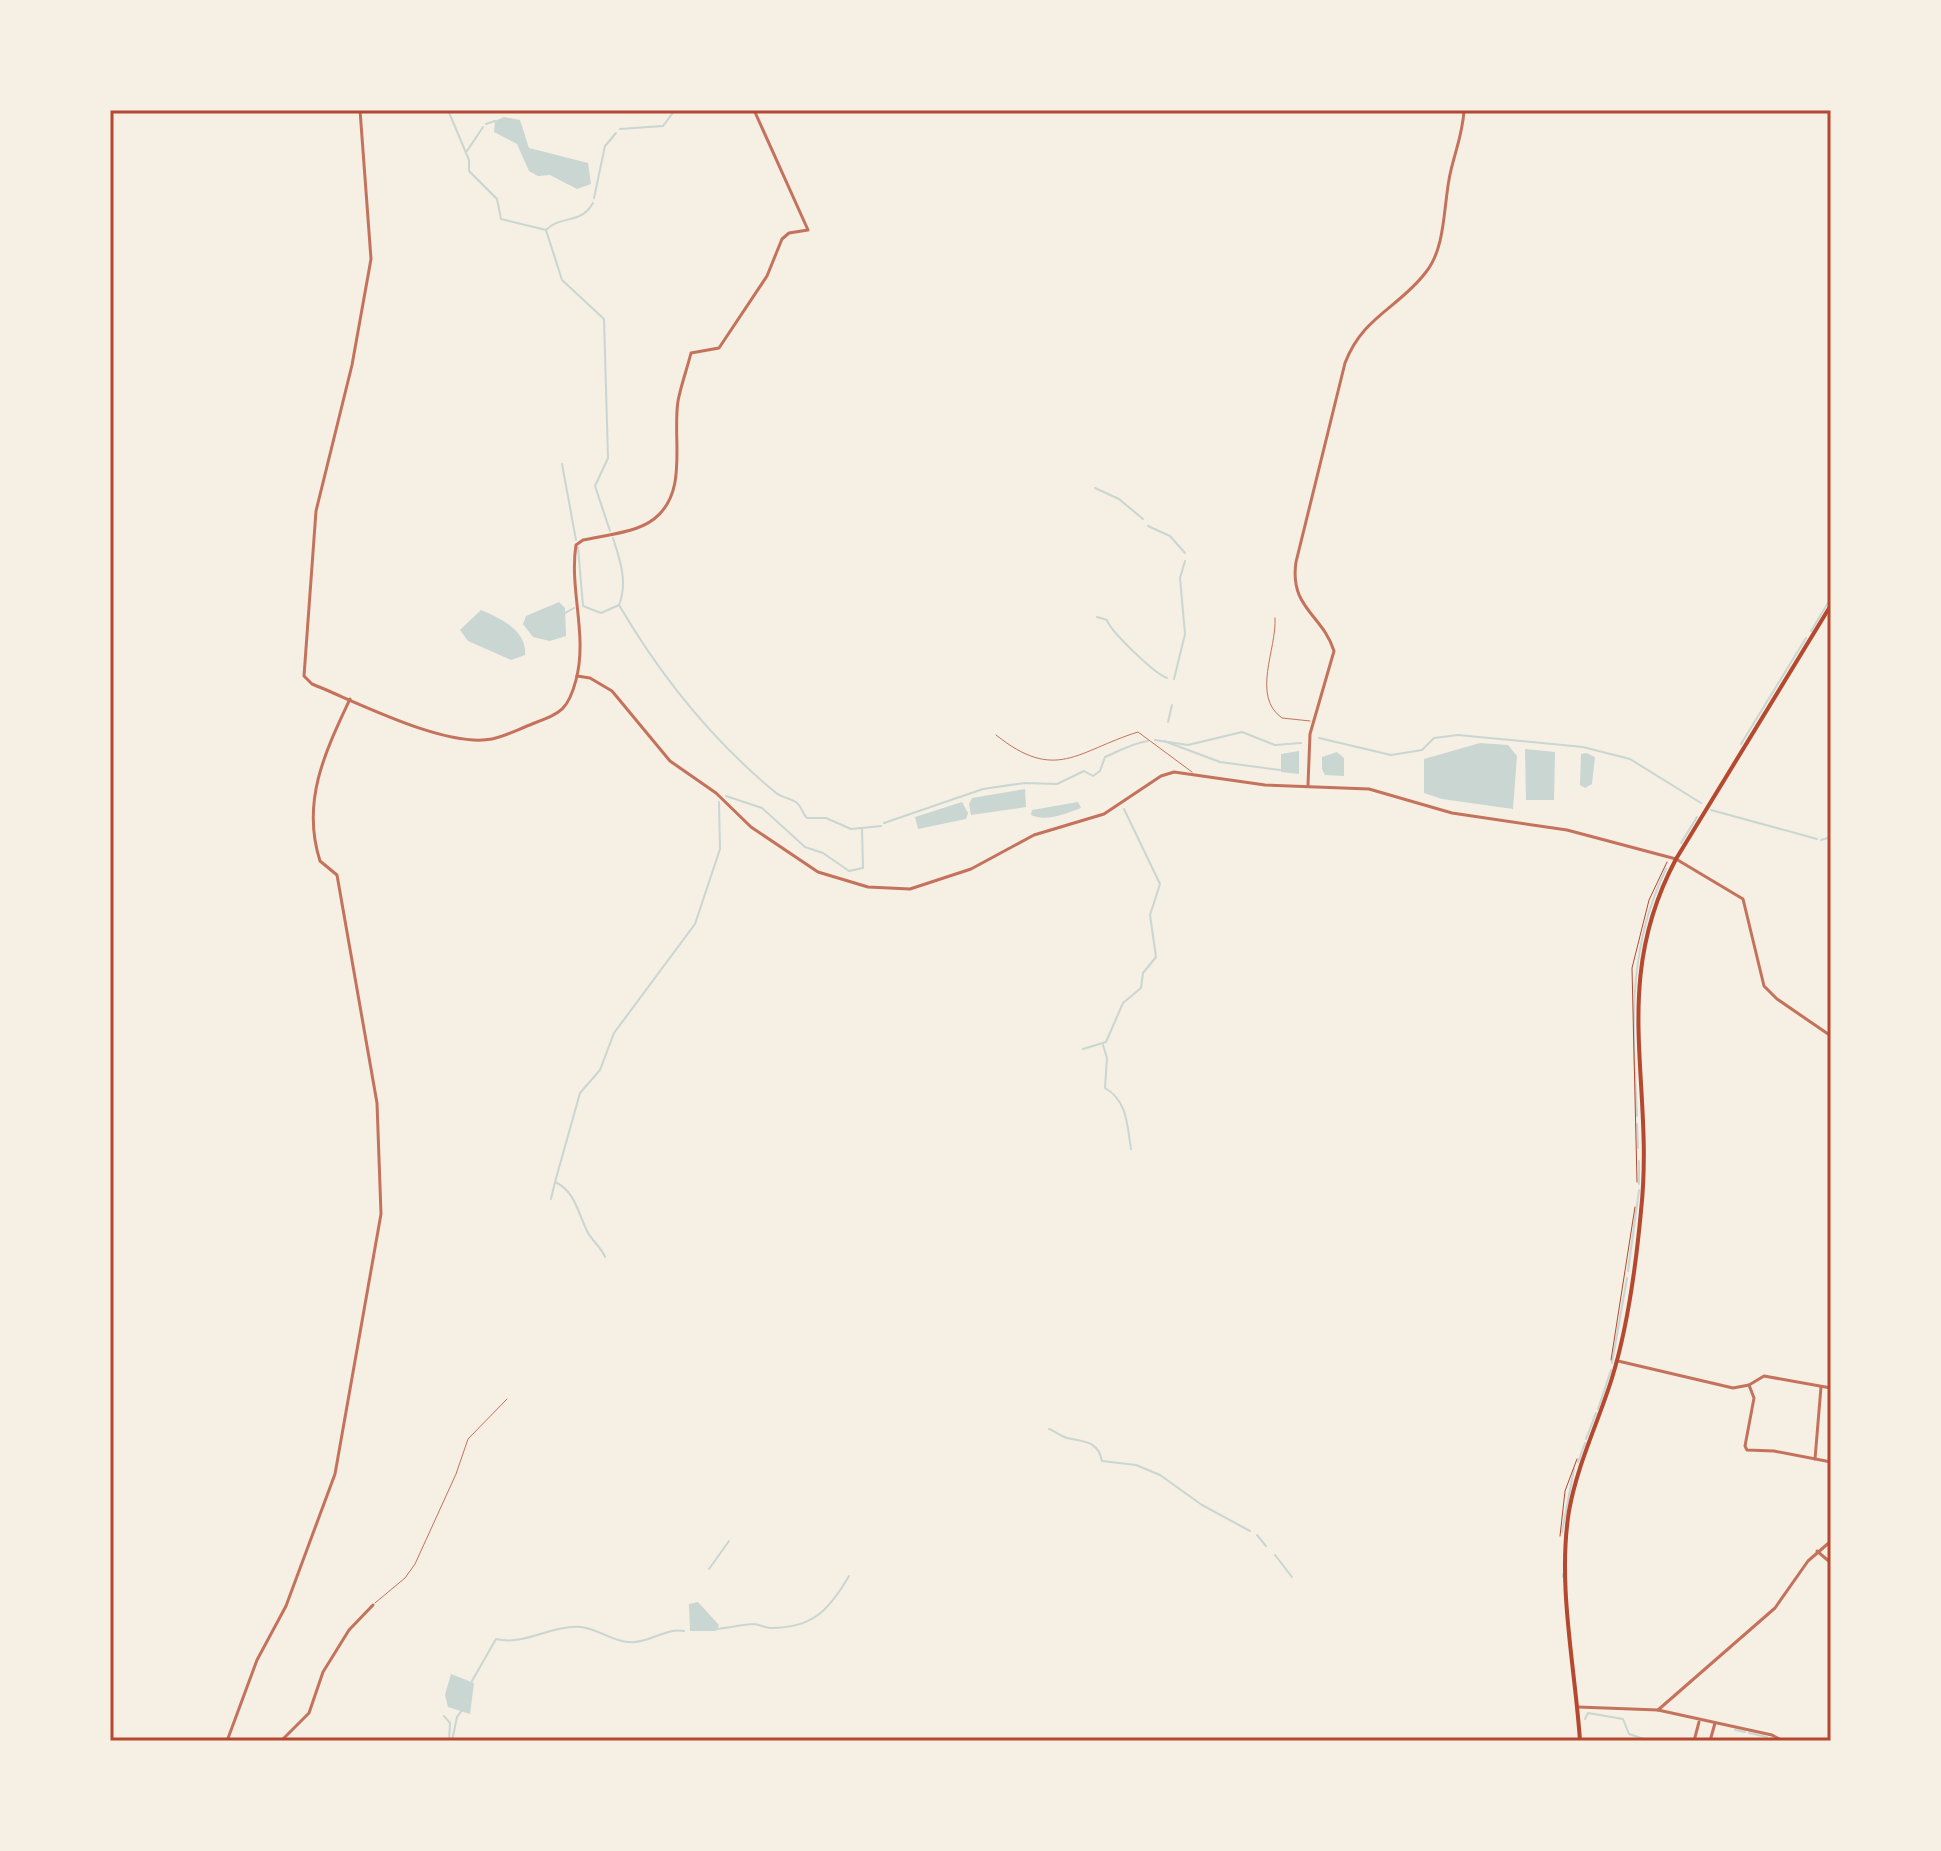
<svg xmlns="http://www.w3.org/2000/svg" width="1941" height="1851" font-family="Figtree,sans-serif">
<rect width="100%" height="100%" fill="#f6efe4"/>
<!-- water -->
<g fill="#c9d6d2">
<polygon points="504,117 520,120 529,148 588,163 591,184 577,189 550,175 538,176 529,171 517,144 494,132 495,121"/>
<polygon points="559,602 565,608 566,636 550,641 533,637 523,624 526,616"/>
<path d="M481,610C500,618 527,630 525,655L511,660L468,641L460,630Z"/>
<polygon points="1480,743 1508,745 1517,756 1513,809 1442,799 1424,793 1424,759"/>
<polygon points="1525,749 1555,752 1554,800 1526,800"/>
<polygon points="1299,751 1299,774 1281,772 1281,754"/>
<polygon points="1337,752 1344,758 1344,776 1325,775 1322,769 1322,757"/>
<polygon points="1586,753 1595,757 1592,784 1585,788 1580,785 1581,754"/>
<polygon points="1025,789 1026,807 971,815 969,804 972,798"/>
<polygon points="962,802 968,813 966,819 918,829 915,817"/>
<path d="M1078,802L1081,808C1065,814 1046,822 1031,815L1032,810Z"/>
<polygon points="698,1602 719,1625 716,1631 690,1631 689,1604"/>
<polygon points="451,1674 474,1683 470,1714 448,1707 445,1695"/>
</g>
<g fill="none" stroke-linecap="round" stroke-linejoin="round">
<!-- stream -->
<g stroke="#c9d6d2" stroke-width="2">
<polyline points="448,110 469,160 469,171 497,199 501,219 546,230 562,280 604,319 608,458 595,486 610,531"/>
<polyline points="486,124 495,121"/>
<polyline points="620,129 663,126 675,110"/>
<polyline points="467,151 483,127"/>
<polyline points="594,198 605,146 616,133"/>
<path d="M546,230C560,215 581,225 593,203"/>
<polyline points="562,464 576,540"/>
<polyline points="1095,488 1119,499 1143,519"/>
<polyline points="1148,526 1170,536 1185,553"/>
<path d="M613,538C620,560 628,582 619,605C660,675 712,740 775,792C781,798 791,798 797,803C802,807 802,813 807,818H826L851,829L881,826"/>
<polyline points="578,547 583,606 601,613 619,605"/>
<polyline points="565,613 574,608"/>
<path d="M1097,617L1107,620C1110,631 1155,674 1167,678"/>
<polyline points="1811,631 1831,598"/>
<polyline points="1174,679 1185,634 1180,578 1185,561"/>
<polyline points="1168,722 1172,705"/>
<polyline points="1319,738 1391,755 1422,750 1434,738 1458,735 1583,747 1630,759 1701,803"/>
<polyline points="1155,740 1188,745 1242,732 1275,745 1301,743"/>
<polyline points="1164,741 1220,762 1280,770"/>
<polyline points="1741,744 1806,638"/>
<polyline points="726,796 762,808 805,847 823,853 849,871 863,868 862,829"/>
<polyline points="1711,810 1817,839"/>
<path d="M884,823L983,789L1024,783L1057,784L1084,771L1093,776L1100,771L1105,757C1119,751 1133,743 1148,741"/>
<polyline points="1821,840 1831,837"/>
<polyline points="1681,843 1697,817"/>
<path d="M1103,1045L1107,1058L1105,1088C1128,1101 1127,1126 1131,1149"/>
<polyline points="1083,1049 1106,1042 1123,1003 1141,988 1143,973 1156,957 1150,915 1160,884 1124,809"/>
<path d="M1637,1116C1633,1028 1626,951 1666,869"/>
<polyline points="1637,1124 1638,1148"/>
<polyline points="1639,1161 1639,1184"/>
<polyline points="551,1199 555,1182"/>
<path d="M605,1257C601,1247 592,1241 587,1231C578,1213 575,1191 555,1182L580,1093L600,1070L614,1033L695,924L720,849L719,802"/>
<polyline points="1628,1271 1639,1190"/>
<polyline points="1612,1363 1627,1278"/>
<polyline points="1598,1409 1611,1370"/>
<path d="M1049,1429C1055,1431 1060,1436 1067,1438C1083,1442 1098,1440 1102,1461L1136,1465L1160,1475L1202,1505L1250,1531"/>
<polyline points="1586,1439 1596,1413"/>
<polyline points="1578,1462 1585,1443"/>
<polyline points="1562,1532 1574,1469"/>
<polyline points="1257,1535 1266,1546"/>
<polyline points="1275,1555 1292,1577"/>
<polyline points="709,1569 729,1541"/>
<polyline points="1563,1574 1563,1577"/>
<path d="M715,1629C728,1628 740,1625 753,1624C760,1624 764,1628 771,1628C813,1628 829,1610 849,1576"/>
<path d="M472,1681L496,1639C525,1646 549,1625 581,1627C599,1629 616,1644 635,1642C652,1641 666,1628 684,1631"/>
<polyline points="444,1716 450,1723 449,1741"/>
<polyline points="1585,1719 1588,1713 1623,1719 1629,1734 1650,1741"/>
<polyline points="1735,1730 1745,1732"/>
<polyline points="1749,1733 1767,1737"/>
<polyline points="1771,1738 1780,1741"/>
<polyline points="452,1741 457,1717 462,1710"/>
</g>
<!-- path -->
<g stroke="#b5482f" stroke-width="1">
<polyline points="1637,1182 1632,968 1649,900 1667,862"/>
<polyline points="1611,1360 1635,1207"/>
<polyline points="1560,1536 1565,1491 1577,1459"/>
</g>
<!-- service -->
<g stroke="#c5725c" stroke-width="1">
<path d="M1275,618C1277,649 1251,696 1282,718L1310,721"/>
<path d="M996,735C1056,783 1077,751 1138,732L1192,772"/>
<polyline points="375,1603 405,1578 415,1564 456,1474 468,1439 507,1399"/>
</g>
<!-- minor -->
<g stroke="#c5725c" stroke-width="3">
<path d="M360,110L371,259L352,365L316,511L304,676L312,684C357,702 445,748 492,739C506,736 519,729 532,724C560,713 568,711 576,680C588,636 569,589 576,545L583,540C605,535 636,533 654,519C689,492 672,439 678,401C681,385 687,369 691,353L719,348L767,276L782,239L789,233L808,230L754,110"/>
<polyline points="577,676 590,678 612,691 670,761 716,793 751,827 818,872 868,887 910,889 971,869 1034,835 1104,814 1161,776 1174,772 1265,785 1369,789 1452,813 1567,830 1676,859 1743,899 1764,986 1777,999 1831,1036"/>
<path d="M1308,785L1310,734L1334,651C1323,615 1289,608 1296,562L1345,363C1363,316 1399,308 1426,272C1447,246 1443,201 1451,170C1456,149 1463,132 1464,110"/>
<polyline points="1618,1361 1733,1388 1749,1385 1764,1376 1831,1388"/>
<polyline points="1749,1385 1754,1398 1745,1446 1747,1450 1774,1451 1831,1462"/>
<polyline points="1815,1459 1821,1387"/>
<polyline points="1817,1551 1831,1563"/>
<polyline points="1578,1707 1658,1710 1772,1735 1783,1741"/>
<polyline points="1658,1710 1775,1608 1808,1561 1831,1541"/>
<path d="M227,1741L257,1660L286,1606L335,1474L381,1214L377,1103L337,875L320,861C301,802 325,752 350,699"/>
<polyline points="281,1741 309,1713 323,1672 349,1630 373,1605"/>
<polyline points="1694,1741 1699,1722"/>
<polyline points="1710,1741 1715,1723"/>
</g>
<!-- secondary -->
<path stroke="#b5482f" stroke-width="4" d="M1580,1741C1575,1666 1557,1585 1569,1511C1577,1465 1598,1423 1612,1378C1628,1326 1636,1265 1641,1211C1655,1082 1609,985 1676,859L1831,605"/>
</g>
<!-- border -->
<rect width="1941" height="1851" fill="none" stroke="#f6efe4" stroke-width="224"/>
<rect x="112" y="112" width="1717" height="1627" fill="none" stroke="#b5482f" stroke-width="3"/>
</svg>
